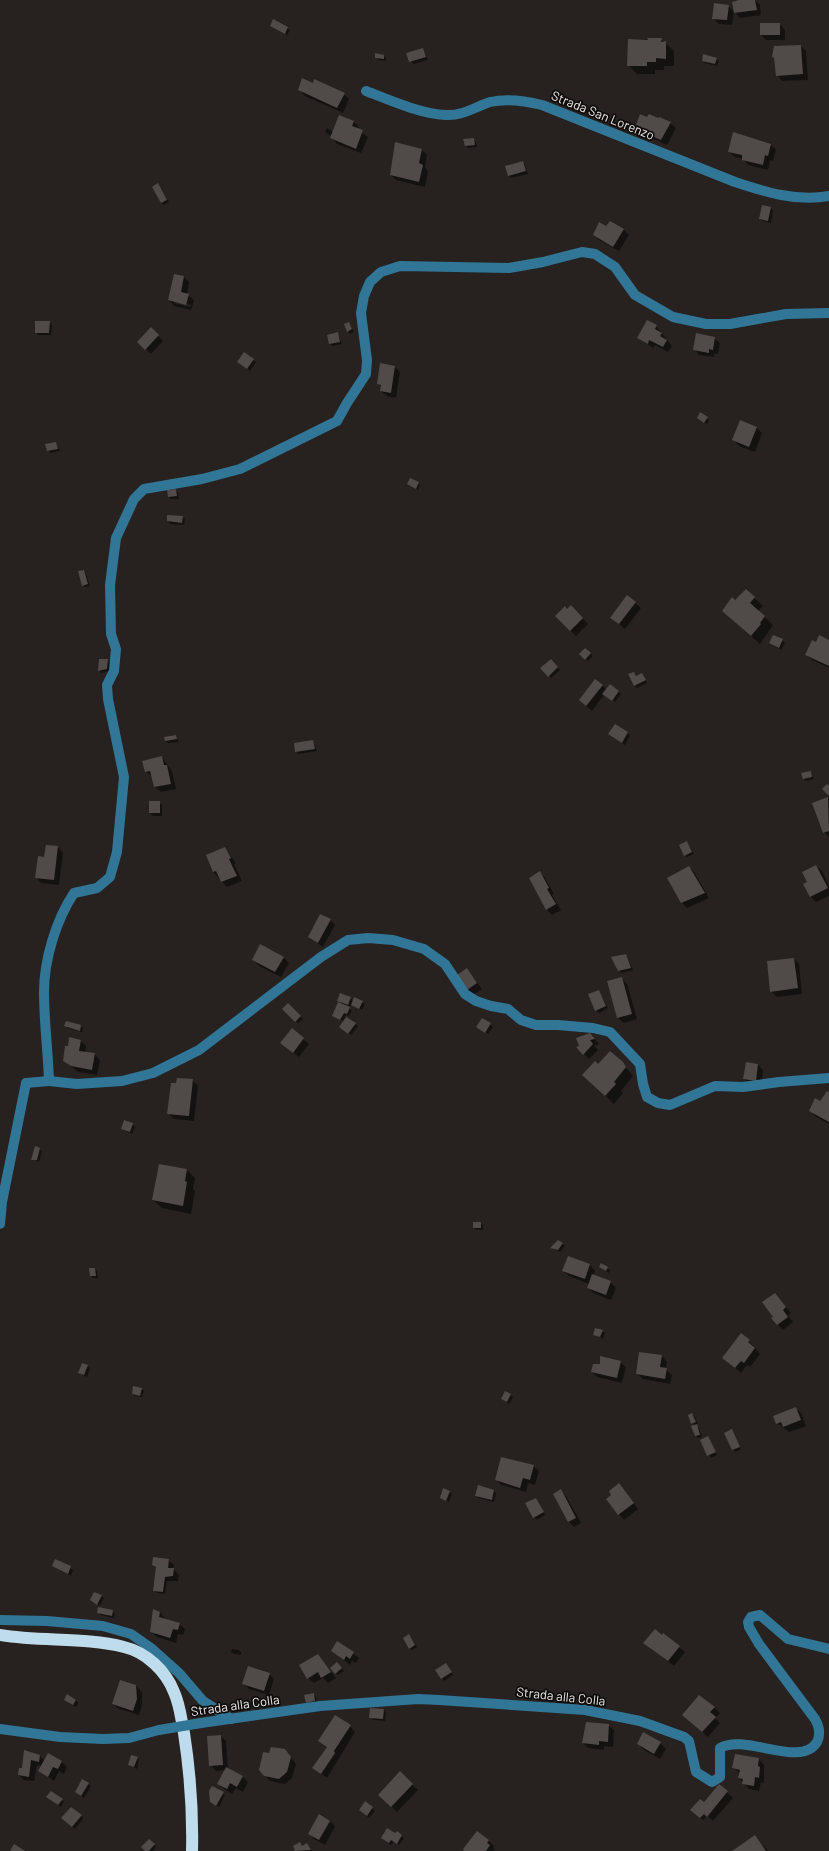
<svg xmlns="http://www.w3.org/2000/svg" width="829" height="1851" font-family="Barlow,sans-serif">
<rect width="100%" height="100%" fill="#272220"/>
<!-- shadow -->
<g fill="#0007" fill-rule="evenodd">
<polygon points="740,0 755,0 760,5 761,15 740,18 734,12 732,25 719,24 713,18 728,6 735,12"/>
<polygon points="780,24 785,30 785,40 766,40 761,35"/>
<polygon points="271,26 287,28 290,30 287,35"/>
<polygon points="661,39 674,51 674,66 664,66 664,70 655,70 655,74 637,74 628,65 629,40"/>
<polygon points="801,46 806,51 808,80 782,81 777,75"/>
<polygon points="423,49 428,60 413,64 408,53"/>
<polygon points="384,56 386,58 386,61 378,60 376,57"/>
<polygon points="716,59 719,61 717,66 705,63 703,60"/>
<polygon points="300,90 344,94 349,99 343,113 305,96"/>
<polygon points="339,116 354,122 359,127 358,130 368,137 361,153 337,144 332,137 325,132 327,128 333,132"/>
<polygon points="670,123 676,128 667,145 649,137 637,125"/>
<polygon points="474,140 476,142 477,147 468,148 466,145"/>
<polygon points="396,144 422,150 427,155 425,167 428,171 425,187 396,180 391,175"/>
<polygon points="770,144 776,150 773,161 770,160 768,170 748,165 743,159 735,157 729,152"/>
<polygon points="523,162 525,165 528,174 511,178 509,176"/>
<polygon points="158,185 169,202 164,205 161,203"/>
<polygon points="771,208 773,210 771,223 763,221 760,219"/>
<polygon points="607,227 623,229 629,235 619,251 599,240 594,235"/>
<path d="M175,275L184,277L189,282L187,294L194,300L191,310L174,306L169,300ZM174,301L191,305V307L174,303Z"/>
<polygon points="49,322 52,325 51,335 38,335 36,332"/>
<polygon points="349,323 354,332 350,334 348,331"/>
<polygon points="656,326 672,346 668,352 655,345 653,348 638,338"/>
<polygon points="151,329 163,341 151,354 138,342"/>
<polygon points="337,333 342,344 333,346 330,344"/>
<polygon points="714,338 720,343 718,354 714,354 714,357 699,355 694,349"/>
<polygon points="244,353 256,362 250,371 240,364"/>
<polygon points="395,367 400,372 396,398 387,396 381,391 382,387 378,384"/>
<polygon points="707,418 709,421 707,424 700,420"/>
<polygon points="757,428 762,433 755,452 739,446 734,440"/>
<polygon points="56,443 60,451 50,453 46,445"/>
<polygon points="418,483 420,486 418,490 408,484"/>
<polygon points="175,490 178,492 179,499 171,499 169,497"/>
<polygon points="168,516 182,517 185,519 184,525 170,524 168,521"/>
<polygon points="84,571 86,574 90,586 85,587 83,585"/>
<polygon points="746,590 763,606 758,611 773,625 760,644 723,611"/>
<polygon points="635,603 641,608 625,629 611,617"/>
<polygon points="571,607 588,624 576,636 556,616"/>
<polygon points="782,640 785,643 781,650 770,643"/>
<polygon points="829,641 829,668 812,660 806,655 817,643"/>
<polygon points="585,649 593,656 588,661 580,654"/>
<polygon points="107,660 110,663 109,671 101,673 99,671"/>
<polygon points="551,660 560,670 551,678 542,668"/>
<polygon points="634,673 637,676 642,674 647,683 637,688 634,685"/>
<polygon points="602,685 607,690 618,691 621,694 615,702 604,695 592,711 586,706"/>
<polygon points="627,733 630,735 625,745 609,734"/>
<polygon points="176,736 179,742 168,743 166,741 165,738"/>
<polygon points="313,741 317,751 298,754 296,751"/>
<polygon points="162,757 172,771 176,789 161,792 155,787 153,777 146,772 143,761"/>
<polygon points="810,772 814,779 806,781 804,779"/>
<polygon points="828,798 829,799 829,837 824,832"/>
<polygon points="150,802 159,802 162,805 162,816 153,816 150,813"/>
<polygon points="687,842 694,854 687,857 685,855"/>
<polygon points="58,847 63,853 59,885 41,883 36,877 45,858"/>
<polygon points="225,848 236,863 234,864 242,881 227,887 213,872"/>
<polygon points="816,866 822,871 829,886 829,896 816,902 811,897 805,884 808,882"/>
<polygon points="689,867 694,872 709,898 687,908 682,903"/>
<polygon points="540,872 545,878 554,894 552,895 561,910 552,915 547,910 530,878"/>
<polygon points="330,920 335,925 323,947 309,937"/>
<polygon points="626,956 633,970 621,973 619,970"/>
<polygon points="283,957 289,963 281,977 259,966 253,960"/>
<polygon points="794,959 799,964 802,994 777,997 771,991"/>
<polygon points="467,969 482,989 473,995 468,989"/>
<polygon points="621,978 627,984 637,1019 624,1023 618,1018"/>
<polygon points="599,991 608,1008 599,1013 596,1010"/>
<polygon points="350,998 353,1001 362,1002 365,1004 362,1010 352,1004 351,1006 343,1005 339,1001"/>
<polygon points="288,1004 303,1019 298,1023 284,1009"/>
<polygon points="349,1008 352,1011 349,1016 346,1015 345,1017 358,1026 351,1035 342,1029 344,1022 333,1016"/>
<polygon points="483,1019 493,1027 488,1034 480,1029"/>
<polygon points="65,1025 80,1026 83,1029 82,1032 68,1028"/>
<polygon points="292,1030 309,1044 299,1057 287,1048"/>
<polygon points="590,1034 599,1044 594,1046 598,1050 589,1059 584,1054"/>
<polygon points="81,1041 86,1046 85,1053 94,1054 100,1060 97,1075 78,1072 64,1061 69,1047"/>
<polygon points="622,1063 633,1076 621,1091 623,1093 614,1104 592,1083 598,1065"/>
<polygon points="758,1065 763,1070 761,1086 750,1084 744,1079"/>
<polygon points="192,1080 198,1086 194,1121 174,1119 168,1113 177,1084"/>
<polygon points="829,1093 829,1124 815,1116 810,1111"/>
<polygon points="132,1124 135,1127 132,1134 122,1129"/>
<polygon points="36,1147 42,1151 39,1162 33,1159"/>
<polygon points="187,1170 195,1178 193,1189 195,1191 191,1214 162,1208 153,1200"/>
<polygon points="481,1223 483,1225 483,1230 477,1230 474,1228"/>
<polygon points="558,1241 565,1246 560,1252 552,1248"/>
<polygon points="568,1257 590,1265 595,1271 593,1276 610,1282 616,1288 611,1300 593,1293 588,1288 589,1284 569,1276 563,1271"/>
<polygon points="601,1264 610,1270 609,1273 600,1267"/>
<polygon points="95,1269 97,1271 98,1278 93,1278 91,1276"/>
<polygon points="775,1294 791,1313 788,1315 793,1322 783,1330 777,1324 774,1317"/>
<polygon points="602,1331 605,1333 603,1339 594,1334"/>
<polygon points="749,1341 760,1354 750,1367 747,1365 741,1373 729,1363"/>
<polygon points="662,1356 667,1362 666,1369 672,1375 670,1384 643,1379 637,1374"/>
<polygon points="620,1362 626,1367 622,1383 597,1377 592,1372"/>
<polygon points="87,1366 90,1368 87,1377 79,1373"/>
<polygon points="141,1389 144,1391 142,1397 135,1396 133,1394"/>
<polygon points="510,1395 513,1397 509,1404 503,1399"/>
<polygon points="796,1408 801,1413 806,1426 789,1432 777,1423"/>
<polygon points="692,1414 695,1417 698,1424 696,1425 699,1428 702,1437 698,1438 696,1436 695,1426 692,1423"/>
<polygon points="732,1431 741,1449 735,1452 733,1449"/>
<polygon points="708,1437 717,1455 711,1458 701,1440"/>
<polygon points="533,1466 539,1471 535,1485 528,1483 526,1492 502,1485 496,1480"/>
<polygon points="624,1490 638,1509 624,1520 619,1514"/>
<polygon points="494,1491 496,1493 494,1502 478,1498 476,1496"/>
<polygon points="561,1491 566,1496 581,1523 574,1527 568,1521"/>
<polygon points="449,1492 452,1494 449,1502 441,1498"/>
<polygon points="538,1501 545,1515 537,1520 534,1517"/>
<polygon points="56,1560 73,1570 71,1576 53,1566"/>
<polygon points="168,1560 174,1565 173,1569 179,1575 178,1581 167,1581 165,1594 157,1593 154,1590 157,1569 153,1565"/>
<polygon points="95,1593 104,1598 100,1606 91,1600"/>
<polygon points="112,1611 115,1614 114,1618 101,1615 98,1612"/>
<polygon points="160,1612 165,1619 179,1624 185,1629 183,1635 178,1634 176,1643 157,1637 151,1632"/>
<polygon points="409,1635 417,1647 412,1650 409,1648"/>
<polygon points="338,1642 359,1658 356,1663 352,1661 350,1665 332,1651"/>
<polygon points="644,1643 679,1647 685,1652 674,1666"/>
<polygon points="232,1649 239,1650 241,1652 241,1655 234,1654 231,1652"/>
<polygon points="318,1655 336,1678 328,1683 323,1678 314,1683 308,1678"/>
<polygon points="337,1663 344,1671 338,1675 331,1668"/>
<polygon points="448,1667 453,1675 444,1681 442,1678"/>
<polygon points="269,1674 274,1679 269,1695 249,1689 243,1683"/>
<polygon points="136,1686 142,1692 142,1705 139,1715 119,1709 113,1704"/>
<polygon points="313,1694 316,1697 317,1703 309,1705 307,1702"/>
<polygon points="65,1700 76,1700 78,1703 76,1707"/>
<polygon points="714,1707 720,1713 715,1718 720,1723 708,1737 683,1715"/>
<polygon points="384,1710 386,1713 385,1721 373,1720 370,1717"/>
<polygon points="608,1725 614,1730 613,1747 604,1746 604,1750 588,1748 583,1743"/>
<polygon points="350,1726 355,1732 327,1778 313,1768 327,1747 320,1740"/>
<polygon points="221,1736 226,1741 228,1769 243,1777 248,1782 243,1792 236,1788 232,1794 224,1789 218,1784 225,1770 216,1771 210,1765"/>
<polygon points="660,1743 666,1749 660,1759 644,1750 638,1744"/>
<polygon points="25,1752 40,1756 45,1761 49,1754 62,1762 67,1767 64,1774 59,1771 54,1781 40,1771 42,1766 37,1765 34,1781 24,1780 19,1775 23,1769"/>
<polygon points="736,1755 759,1759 764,1765 764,1783 761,1782 759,1791 749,1789 739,1778 740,1774 734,1768"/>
<polygon points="290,1756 296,1764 292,1778 285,1784 270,1781 264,1775"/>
<polygon points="137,1758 139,1760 137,1769 129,1764"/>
<polygon points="400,1773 418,1790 397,1812 385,1800"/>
<polygon points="83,1781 91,1786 84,1798 76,1792"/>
<polygon points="719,1785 733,1798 713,1821 707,1816 703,1820 694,1812"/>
<polygon points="223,1793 225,1795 219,1807 210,1802"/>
<polygon points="50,1799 62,1800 64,1802 61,1807"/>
<polygon points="372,1808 375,1811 369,1818 360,1810"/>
<polygon points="81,1816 83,1819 75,1829 65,1821"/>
<polygon points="330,1821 335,1827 325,1845 314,1839 309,1833"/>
<polygon points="397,1833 404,1838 399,1845 394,1841 391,1845 382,1838 395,1835"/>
<polygon points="755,1836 768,1851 734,1851"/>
<polygon points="149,1840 156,1847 153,1851 146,1851"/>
<polygon points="489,1841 494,1846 493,1848 495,1851 466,1851"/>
<polygon points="300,1843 303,1847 309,1847 312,1851 295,1851"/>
</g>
<!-- building -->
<g fill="#504a48">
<polygon points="739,0 755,0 757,10 734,13 732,2"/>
<polygon points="714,3 729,5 727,20 712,19"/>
<polygon points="273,19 288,27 285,34 270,26"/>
<rect x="760" y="23" width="20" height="12"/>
<polygon points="647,38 662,38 661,42 666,41 666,59 656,58 656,62 647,62 647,66 627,66 628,39 648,40"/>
<polygon points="801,45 803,74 776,76 774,58 772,57 774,46"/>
<polygon points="423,48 426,57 409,62 406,53"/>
<polygon points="375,53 384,55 384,59 375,58"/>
<polygon points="703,54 717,58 715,64 702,61"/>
<polygon points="302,78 313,83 314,79 345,93 337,108 298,90"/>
<polygon points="640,114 647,117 649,114 658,118 659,117 671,122 661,140 642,132 643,129 636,125"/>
<polygon points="339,115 354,121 352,126 363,130 356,149 330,138"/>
<polygon points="733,132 771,144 768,156 765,155 763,165 742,160 742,155 728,152"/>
<polygon points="474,138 475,145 465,146 463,139"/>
<polygon points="395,142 422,149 419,163 423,165 419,182 390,175"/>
<polygon points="523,161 526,171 508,176 505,166"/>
<polygon points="158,183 167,200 161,203 152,187"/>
<polygon points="762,205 771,207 768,221 759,219"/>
<polygon points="610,221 624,229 613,247 593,235 599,222 606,226"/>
<polygon points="174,274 184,276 181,292 189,294 186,305 168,300"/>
<polygon points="647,320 657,325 655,329 662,333 660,336 667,340 663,347 649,340 648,344 637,338"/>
<polygon points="35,321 50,321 49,333 35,333"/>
<polygon points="349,322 352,329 347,332 344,324"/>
<polygon points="151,327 159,335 145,350 137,342"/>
<polygon points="338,332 340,342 329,344 327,335"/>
<polygon points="696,333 715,337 713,350 709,349 709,353 693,350"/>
<polygon points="244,352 254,359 247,369 237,362"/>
<polygon points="380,363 395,366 391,393 380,391 381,385 377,384"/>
<polygon points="700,412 708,417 704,423 697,418"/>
<polygon points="740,420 757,427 749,447 732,440"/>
<polygon points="56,442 58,449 47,451 45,444"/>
<polygon points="410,478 419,482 416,489 407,484"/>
<polygon points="176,489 177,496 168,497 167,490"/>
<polygon points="167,515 183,516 182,523 167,521"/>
<polygon points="84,570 88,584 82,586 78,571"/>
<polygon points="746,589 755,597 750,603 765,616 760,623 761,624 751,636 722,611 732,597 735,600"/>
<polygon points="627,595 636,602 619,624 610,618"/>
<polygon points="571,605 583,618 570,631 555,616 565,606 567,609"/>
<polygon points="773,635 783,639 779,648 769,643"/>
<polygon points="819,635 829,640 829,666 805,655 812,640 816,642"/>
<polygon points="585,648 591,653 585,660 579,654"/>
<polygon points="99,659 108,659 107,669 98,671"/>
<polygon points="551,659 558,667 548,677 540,668"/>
<polygon points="634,672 636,676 642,673 646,680 634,686 628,674"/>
<polygon points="595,679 603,685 586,706 579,700"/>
<polygon points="610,684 619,691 612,701 602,694"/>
<polygon points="615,724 628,732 622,743 608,734"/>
<polygon points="176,735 177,739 165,741 164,737"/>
<polygon points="313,740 315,749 295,752 294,743"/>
<polygon points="162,756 164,765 167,765 171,784 154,787 150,771 145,772 142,761"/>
<polygon points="811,771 812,777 803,779 801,773"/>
<polygon points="827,784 829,786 829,796 822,789"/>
<polygon points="828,797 829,831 823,833 812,803"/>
<rect x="149" y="801" width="11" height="12"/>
<polygon points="687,841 692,852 684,856 679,845"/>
<polygon points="46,845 58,846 54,880 35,878 38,856 44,857"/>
<polygon points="225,847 231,858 229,859 237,876 221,882 216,871 213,872 206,855"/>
<polygon points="816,865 828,888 810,897 803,884 807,882 802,872"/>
<polygon points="689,866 705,893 681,903 667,878"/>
<polygon points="540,871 549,888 547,889 556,904 546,910 529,878"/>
<polygon points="320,914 331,919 318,943 308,937"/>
<polygon points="260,944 284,957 275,972 252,960"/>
<polygon points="626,954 631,968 618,971 611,957"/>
<polygon points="794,958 798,988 770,992 767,961"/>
<polygon points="467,968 477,983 467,990 457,975"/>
<polygon points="622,977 632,1014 617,1018 607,981"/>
<polygon points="599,990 606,1006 595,1011 588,994"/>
<polygon points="340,993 351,997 348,1005 337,1001"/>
<polygon points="354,997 363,1001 359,1009 351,1005"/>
<polygon points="338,1002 350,1007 347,1014 344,1013 340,1020 332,1016"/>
<polygon points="288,1003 301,1016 295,1022 282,1009"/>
<polygon points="346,1017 356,1023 348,1034 339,1027"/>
<polygon points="482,1018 491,1023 485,1033 476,1027"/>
<polygon points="66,1021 81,1025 80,1031 64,1026"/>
<polygon points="292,1028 304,1038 293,1053 280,1043"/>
<polygon points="590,1033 595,1039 590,1040 593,1044 583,1055 576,1047 579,1046 576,1038"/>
<polygon points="69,1037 81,1040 79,1051 95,1053 92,1070 71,1066 63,1061 65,1046 68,1046"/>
<polygon points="610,1051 623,1062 626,1067 614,1082 616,1084 605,1096 582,1075 595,1061 598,1064"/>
<polygon points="746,1062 758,1064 756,1081 743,1079"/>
<polygon points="177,1078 193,1079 189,1116 167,1114 171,1083 176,1083"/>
<polygon points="827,1091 829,1092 829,1122 809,1111 815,1098 820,1101"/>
<polygon points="124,1120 133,1123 130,1132 121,1129"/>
<polygon points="35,1146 40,1148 37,1160 31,1160"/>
<polygon points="159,1164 187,1169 185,1181 187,1182 183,1206 152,1200"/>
<rect x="473" y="1222" width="8" height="6"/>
<polygon points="558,1240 563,1243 558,1250 550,1248"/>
<polygon points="568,1256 590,1264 585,1279 562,1271"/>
<polygon points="601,1263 608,1267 606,1271 599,1267"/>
<polygon points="89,1268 95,1268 96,1276 90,1276"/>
<polygon points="592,1274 611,1281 606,1295 587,1288"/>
<polygon points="775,1293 786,1307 783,1310 788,1317 777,1325 771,1318 773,1317 762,1302"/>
<polygon points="595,1328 603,1330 600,1337 593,1335"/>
<polygon points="741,1333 750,1340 748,1342 755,1348 744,1363 741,1361 735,1368 722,1358"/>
<polygon points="639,1352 662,1355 660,1367 667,1368 665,1379 636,1374"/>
<polygon points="600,1356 621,1361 617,1378 591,1372 593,1364 600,1364"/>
<polygon points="82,1363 88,1365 84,1375 78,1373"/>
<polygon points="133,1386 142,1388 140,1396 132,1394"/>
<polygon points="505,1391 511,1394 507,1402 501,1399"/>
<polygon points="796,1407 801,1420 783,1427 781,1422 776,1424 773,1416"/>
<polygon points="692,1413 696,1422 691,1424 688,1415"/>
<polygon points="697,1424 700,1435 695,1436 691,1426"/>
<polygon points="732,1429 740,1447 732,1450 724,1433"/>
<polygon points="708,1436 716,1452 707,1456 700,1440"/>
<polygon points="501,1457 534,1465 530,1480 523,1478 520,1488 495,1480"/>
<polygon points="619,1483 634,1503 618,1515 606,1499 611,1495 609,1491"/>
<polygon points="478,1485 494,1490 492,1500 475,1496"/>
<polygon points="443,1488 450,1491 446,1501 440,1498"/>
<polygon points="561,1489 576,1518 568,1522 553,1494"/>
<polygon points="536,1498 544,1512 533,1518 525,1503"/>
<polygon points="153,1557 169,1559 168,1568 174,1568 173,1576 165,1577 163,1592 153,1591 156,1567 152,1565"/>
<polygon points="55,1559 71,1566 68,1574 52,1566"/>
<polygon points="94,1592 102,1595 97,1605 90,1600"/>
<polygon points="98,1607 113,1610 112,1616 97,1613"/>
<polygon points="153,1609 160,1612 159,1617 180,1623 178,1630 173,1629 170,1638 150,1632"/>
<polygon points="655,1629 662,1635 663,1633 680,1646 668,1661 643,1643"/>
<polygon points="409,1634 415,1645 409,1649 403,1638"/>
<polygon points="337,1641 354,1652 350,1659 346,1656 344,1660 331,1651"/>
<polygon points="318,1654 331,1672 321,1678 318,1672 307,1679 299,1665"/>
<polygon points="337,1662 342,1668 335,1674 330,1668"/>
<polygon points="446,1663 452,1672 441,1679 435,1670"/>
<polygon points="248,1666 270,1673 264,1691 242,1684"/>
<polygon points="120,1680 136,1685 137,1699 133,1711 112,1704"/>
<polygon points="314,1693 315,1701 306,1703 304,1695"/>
<polygon points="67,1694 76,1700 73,1705 64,1700"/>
<polygon points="699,1695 715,1707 710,1712 716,1717 702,1732 682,1715"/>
<polygon points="370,1708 384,1709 383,1719 369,1718"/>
<polygon points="335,1715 351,1725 334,1751 335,1753 321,1774 312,1768 327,1747 318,1741"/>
<polygon points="586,1722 609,1724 608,1742 599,1741 599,1745 582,1743"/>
<polygon points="643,1732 661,1742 654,1754 637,1744"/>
<polygon points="221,1735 223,1765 209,1766 207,1736"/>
<polygon points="271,1747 285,1749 291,1757 287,1772 279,1779 264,1776 259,1770 263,1752 269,1753"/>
<polygon points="24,1750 40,1755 39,1762 31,1760 29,1777 18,1775 19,1768 22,1768"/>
<polygon points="48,1753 62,1761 58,1769 53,1767 48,1777 38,1771"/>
<polygon points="735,1754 759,1758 758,1766 760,1767 759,1778 755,1777 754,1786 742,1784 743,1779 738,1778 740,1770 732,1768"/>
<polygon points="131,1755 138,1757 134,1767 128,1765"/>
<polygon points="226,1767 243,1776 237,1787 230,1783 227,1789 217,1784"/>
<polygon points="400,1771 413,1784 391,1807 378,1795"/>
<polygon points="82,1779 89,1783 81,1796 75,1792"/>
<polygon points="719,1784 728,1791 707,1817 704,1814 700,1818 690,1810 700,1799 704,1802"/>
<polygon points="212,1786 224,1792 216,1806 210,1802 209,1791"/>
<polygon points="51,1791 63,1799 58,1805 46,1797"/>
<polygon points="365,1801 373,1807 367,1816 359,1810"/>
<polygon points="71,1807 82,1815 72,1827 61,1818"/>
<polygon points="319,1814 330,1821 319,1840 308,1834"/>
<polygon points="387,1828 395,1833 397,1831 402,1835 397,1844 391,1840 389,1843 381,1838"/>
<polygon points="477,1831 489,1840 487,1843 490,1845 486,1851 464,1851 463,1849"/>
<polygon points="755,1835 766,1851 732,1851"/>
<polygon points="149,1839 155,1844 149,1851 145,1851 141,1847"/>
<polygon points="300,1842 302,1846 307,1843 311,1850 294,1851 295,1850 293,1846"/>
<polygon points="14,1844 25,1851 10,1851"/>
</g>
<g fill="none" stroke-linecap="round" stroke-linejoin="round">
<!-- minor -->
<g stroke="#317696" stroke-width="10">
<path d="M366,91C389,100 421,114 446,115C462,116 475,107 490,102C507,98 526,101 542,105L735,182C765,192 797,202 829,196"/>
<polyline points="49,1081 77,1084 122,1081 153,1073 199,1050 321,957 348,940 368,938 393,940 424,949 445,964 465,994 476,1001 491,1006 508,1009 521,1020 536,1025 558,1025 593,1028 610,1032 640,1064 643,1084 647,1097 658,1103 670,1105 715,1086 743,1087 779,1082 829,1078"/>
<path d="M0,1224L2,1202L26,1083L49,1081C48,1051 44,1022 44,992C44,960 56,920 74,893L97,888L110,877L117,852L124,777L108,699L107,685L114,671L116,649L111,634L110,585L116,538L134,499L144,489L202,479L240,469L337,421L347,403L366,374L367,360L361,313L364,296L370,282L381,272L400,266L509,268L543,262L582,252L595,254L615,267L635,295L673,317L706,324H730L786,314L829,313"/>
<polyline points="0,1620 47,1621 103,1626 131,1634 151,1648 179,1673 203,1701 231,1719"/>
<path d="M201,1723L320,1706L418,1699L439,1700L585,1710L640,1721L684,1737L689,1741L696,1772L712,1782L720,1777V1748C745,1733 801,1769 817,1742C821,1734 819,1726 815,1719L759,1644L749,1627L748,1622L751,1617L760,1615L788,1639L829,1649"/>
<polyline points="0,1729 60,1737 103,1739 129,1738 159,1730"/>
</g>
<!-- highway -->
<path stroke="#bfdcec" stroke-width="12" d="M0,1635C41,1642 85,1637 124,1647C146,1652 166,1671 174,1692C180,1705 181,1719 184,1733C190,1772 193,1811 192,1851"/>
<!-- minor-bridge -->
<polyline stroke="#317696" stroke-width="10" points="159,1730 201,1723"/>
</g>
<g text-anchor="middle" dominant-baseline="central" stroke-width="3.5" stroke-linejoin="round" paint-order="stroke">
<!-- street labels -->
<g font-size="13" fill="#ece9e7" stroke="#0e0c0b">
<text transform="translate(603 115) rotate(22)">Strada San Lorenzo</text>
<text transform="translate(561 1696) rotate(6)">Strada alla Colla</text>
<text transform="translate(235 1705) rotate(-8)">Strada alla Colla</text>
</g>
</g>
</svg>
